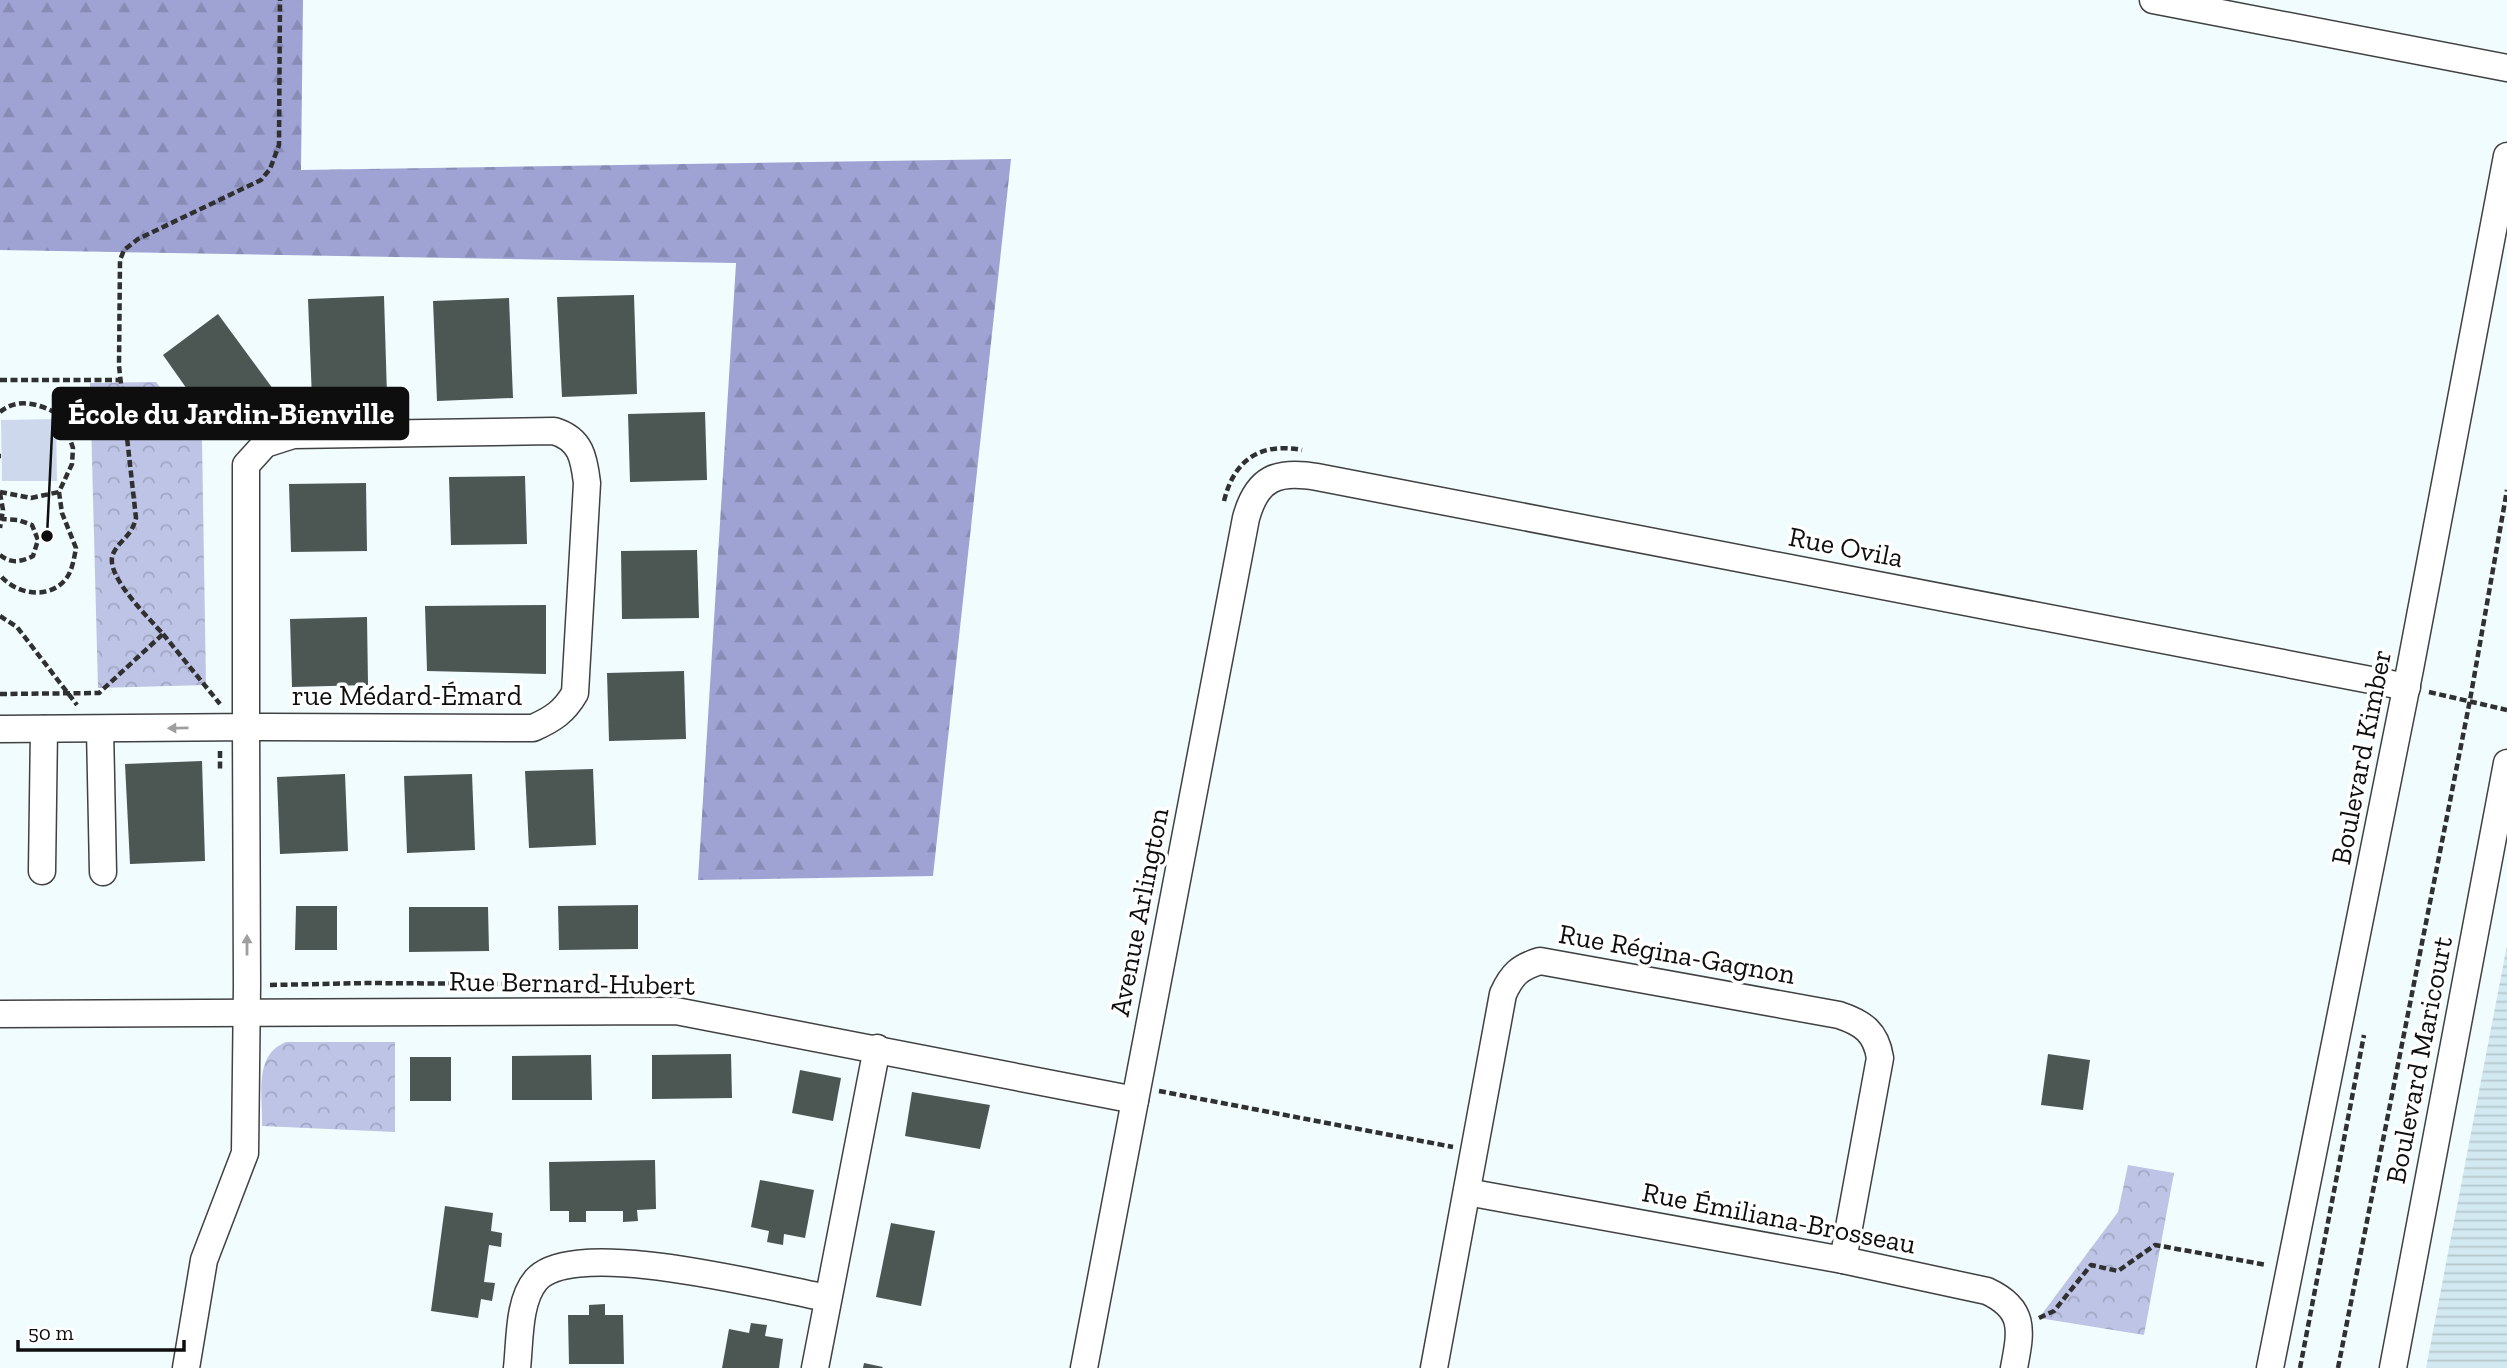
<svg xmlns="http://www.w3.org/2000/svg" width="2507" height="1368" font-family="'Zilla Slab',serif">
<defs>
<pattern id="farmland-rules" width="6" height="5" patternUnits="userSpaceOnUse" patternTransform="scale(1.75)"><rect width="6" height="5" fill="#d3e9f1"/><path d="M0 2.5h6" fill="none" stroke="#b4c7cd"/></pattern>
<pattern id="forest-firs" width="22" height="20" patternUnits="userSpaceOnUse" patternTransform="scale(1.75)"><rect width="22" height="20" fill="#9ea3d4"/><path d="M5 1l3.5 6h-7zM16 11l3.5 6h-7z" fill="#878bb5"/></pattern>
<pattern id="park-crowns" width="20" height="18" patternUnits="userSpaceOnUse" patternTransform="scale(1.75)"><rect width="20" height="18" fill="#bdc4e5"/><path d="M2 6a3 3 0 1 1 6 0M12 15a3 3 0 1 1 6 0" fill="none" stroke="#a1a7c3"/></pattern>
</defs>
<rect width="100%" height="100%" fill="#f1fcfe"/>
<!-- farmland -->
<polygon fill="url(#farmland-rules)" points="2507,945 2507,1368 2426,1368"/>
<!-- forest -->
<polygon fill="url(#forest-firs)" points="0,0 303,0 301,170 1011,159 933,876 698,880 736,263 0,250"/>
<!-- park -->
<g fill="url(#park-crowns)">
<polygon points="156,382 202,441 206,685 98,688 90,383"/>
<path d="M286,1042H395V1132L262,1126C263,1095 253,1055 286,1042Z"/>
<polygon points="2128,1165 2174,1173 2144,1335 2039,1318 2118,1212"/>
</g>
<!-- pitch -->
<polygon fill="#ced8ed" points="56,419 57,481 2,481 1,420"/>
<!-- building -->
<g fill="#4c5653">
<polygon points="634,295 637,394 562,397 557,297"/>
<polygon points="384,296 387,396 312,399 308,299"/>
<polygon points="509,298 513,398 437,401 433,301"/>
<polygon points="218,314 276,393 218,433 163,355"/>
<polygon points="705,412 707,480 630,482 628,414"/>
<polygon points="525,476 527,544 451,545 449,477"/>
<polygon points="366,483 367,551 291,552 289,484"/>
<polygon points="697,550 699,618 622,619 621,551"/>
<polygon points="546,605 546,674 427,671 425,606"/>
<polygon points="367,617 368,685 292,687 290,619"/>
<polygon points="684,671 686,739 609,741 607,673"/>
<polygon points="202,761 205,861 130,864 125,764"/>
<polygon points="593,769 596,845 529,848 525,771"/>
<polygon points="345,774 348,851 280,854 277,777"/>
<polygon points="472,774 475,850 407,853 404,776"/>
<polygon points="638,905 638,949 559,950 558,906"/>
<polygon points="296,906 337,906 337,950 295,950"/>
<polygon points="409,907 488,907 489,951 409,952"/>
<polygon points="731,1054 732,1098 652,1099 652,1055"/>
<polygon points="2048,1054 2090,1060 2083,1110 2041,1105"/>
<polygon points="591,1055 592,1100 512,1100 512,1056"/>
<rect x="410" y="1057" width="41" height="44"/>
<polygon points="800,1070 841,1078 833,1121 792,1113"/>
<polygon points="912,1092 990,1105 980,1149 905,1136"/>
<polygon points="655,1160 656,1209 637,1210 638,1221 623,1222 623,1211 586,1211 586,1222 569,1222 569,1211 550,1211 549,1162"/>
<polygon points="760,1180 814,1190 805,1238 784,1234 783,1245 767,1242 769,1231 751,1227"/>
<polygon points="445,1206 493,1213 491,1231 502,1233 501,1247 489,1245 484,1282 495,1283 492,1301 481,1299 478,1318 431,1311"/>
<polygon points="891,1223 935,1231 921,1306 876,1297"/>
<polygon points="605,1304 605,1315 623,1315 624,1364 569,1364 568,1315 589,1315 589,1305"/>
<polygon points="751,1323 767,1325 765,1336 783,1339 779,1368 722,1368 729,1329 749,1333"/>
<polygon points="864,1363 883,1367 882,1368 863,1368"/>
</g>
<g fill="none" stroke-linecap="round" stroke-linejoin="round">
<!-- minor casing -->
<g stroke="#414141" stroke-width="29">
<g id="minor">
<polyline points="2153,0 2507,68"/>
<path d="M0,729C89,729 178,728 267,727L533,728C553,719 564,712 575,693L587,483C584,458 581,439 554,431L293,435L265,444L246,465V727L247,985L245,1153L204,1260L186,1368"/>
<polyline points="100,729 103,872"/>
<polyline points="42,871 44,729"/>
<polyline points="0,1014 676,1011 1135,1100"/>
<path d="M1467,1192L1843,1260L1987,1291C2026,1309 2021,1331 2014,1368"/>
<path d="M517,1368C520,1342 518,1301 536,1280C574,1236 772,1288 827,1298"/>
<polyline points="815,1368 877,1048"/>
<path d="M1084,1368L1246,518C1257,478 1277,470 1317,477L2407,687"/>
<path d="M1434,1368L1503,994C1512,974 1520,967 1540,961L1839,1015C1863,1023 1876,1032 1880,1058L1843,1260"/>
<polyline points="2270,1368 2410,669 2507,156"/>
<polyline points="2393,1368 2507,763"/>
</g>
</g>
<!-- path -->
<g stroke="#303030" stroke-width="4.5" stroke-dasharray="7 3.5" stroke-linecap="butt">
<polyline points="0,380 121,380"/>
<path d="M0,412C19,396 42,405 62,416L73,448L72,464L59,492L62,513L76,548C74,559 72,572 65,580C47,601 14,593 0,575"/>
<polyline points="0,456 1,456"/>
<polyline points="0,492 31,498 59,492"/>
<polyline points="0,493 3,510 0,528"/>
<path d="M1224,501C1234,460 1260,442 1302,450"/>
<path d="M0,555C11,564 21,562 33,556L38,540L32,525L18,520L2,519"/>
<polyline points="0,616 17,627 77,705"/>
<polyline points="163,634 220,704"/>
<polyline points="2429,692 2507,710"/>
<path d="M0,694L99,693L163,634C149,618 104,575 113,554C119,540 131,538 136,518L119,366L120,260L124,250L138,239L261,180L270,169L279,145L280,0"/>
<polyline points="220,751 220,772"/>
<polyline points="270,985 368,983 632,985"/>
<polyline points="1159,1091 1453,1147"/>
<polyline points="2039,1318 2054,1311 2091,1265 2118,1271 2155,1245 2267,1265"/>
<polyline points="2300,1368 2364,1035"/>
<polyline points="2338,1368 2470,700 2507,490"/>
</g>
<!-- minor -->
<use href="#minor" stroke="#fff" stroke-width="26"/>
</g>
<!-- one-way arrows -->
<defs><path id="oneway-solid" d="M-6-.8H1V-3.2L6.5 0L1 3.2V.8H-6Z" transform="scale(1.75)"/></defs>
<g fill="#9f9f9f">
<use href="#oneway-solid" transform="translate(178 728) rotate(179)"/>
<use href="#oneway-solid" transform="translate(247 945) rotate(-90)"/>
</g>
<g text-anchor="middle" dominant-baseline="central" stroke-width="7" stroke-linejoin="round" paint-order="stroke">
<!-- street labels -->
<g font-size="28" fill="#0e0e0e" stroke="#fff">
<text transform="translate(1846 547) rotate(11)">Rue Ovila</text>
<text x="407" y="695">rue Médard-Émard</text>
<text transform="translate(2361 757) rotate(-79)">Boulevard Kimber</text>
<text transform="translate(1139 912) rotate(-79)">Avenue Arlington</text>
<text transform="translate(1677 954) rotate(10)">Rue Régina-Gagnon</text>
<text transform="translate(572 983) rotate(1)">Rue Bernard-Hubert</text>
<text transform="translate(2419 1060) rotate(-79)">Boulevard Maricourt</text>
<text transform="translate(1779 1218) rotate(11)">Rue Émiliana-Brosseau</text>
</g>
</g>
<!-- callouts -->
<path fill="none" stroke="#0e0e0e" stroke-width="2.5" d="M47 536L53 413"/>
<circle fill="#0e0e0e" stroke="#fff" stroke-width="2.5" cx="47" cy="536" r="7"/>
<rect fill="#0e0e0e" stroke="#0e0e0e" stroke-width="2.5" x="53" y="388" width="355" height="51" rx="7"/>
<g font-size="30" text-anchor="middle" font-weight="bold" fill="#fff">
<text x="231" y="424">École du Jardin-Bienville</text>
</g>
<!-- scale -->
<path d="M18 1340v10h166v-10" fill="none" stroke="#0e0e0e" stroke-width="3.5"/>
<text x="28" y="1340" font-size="21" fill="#0e0e0e" stroke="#ffffff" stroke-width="5" paint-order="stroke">50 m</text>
</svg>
